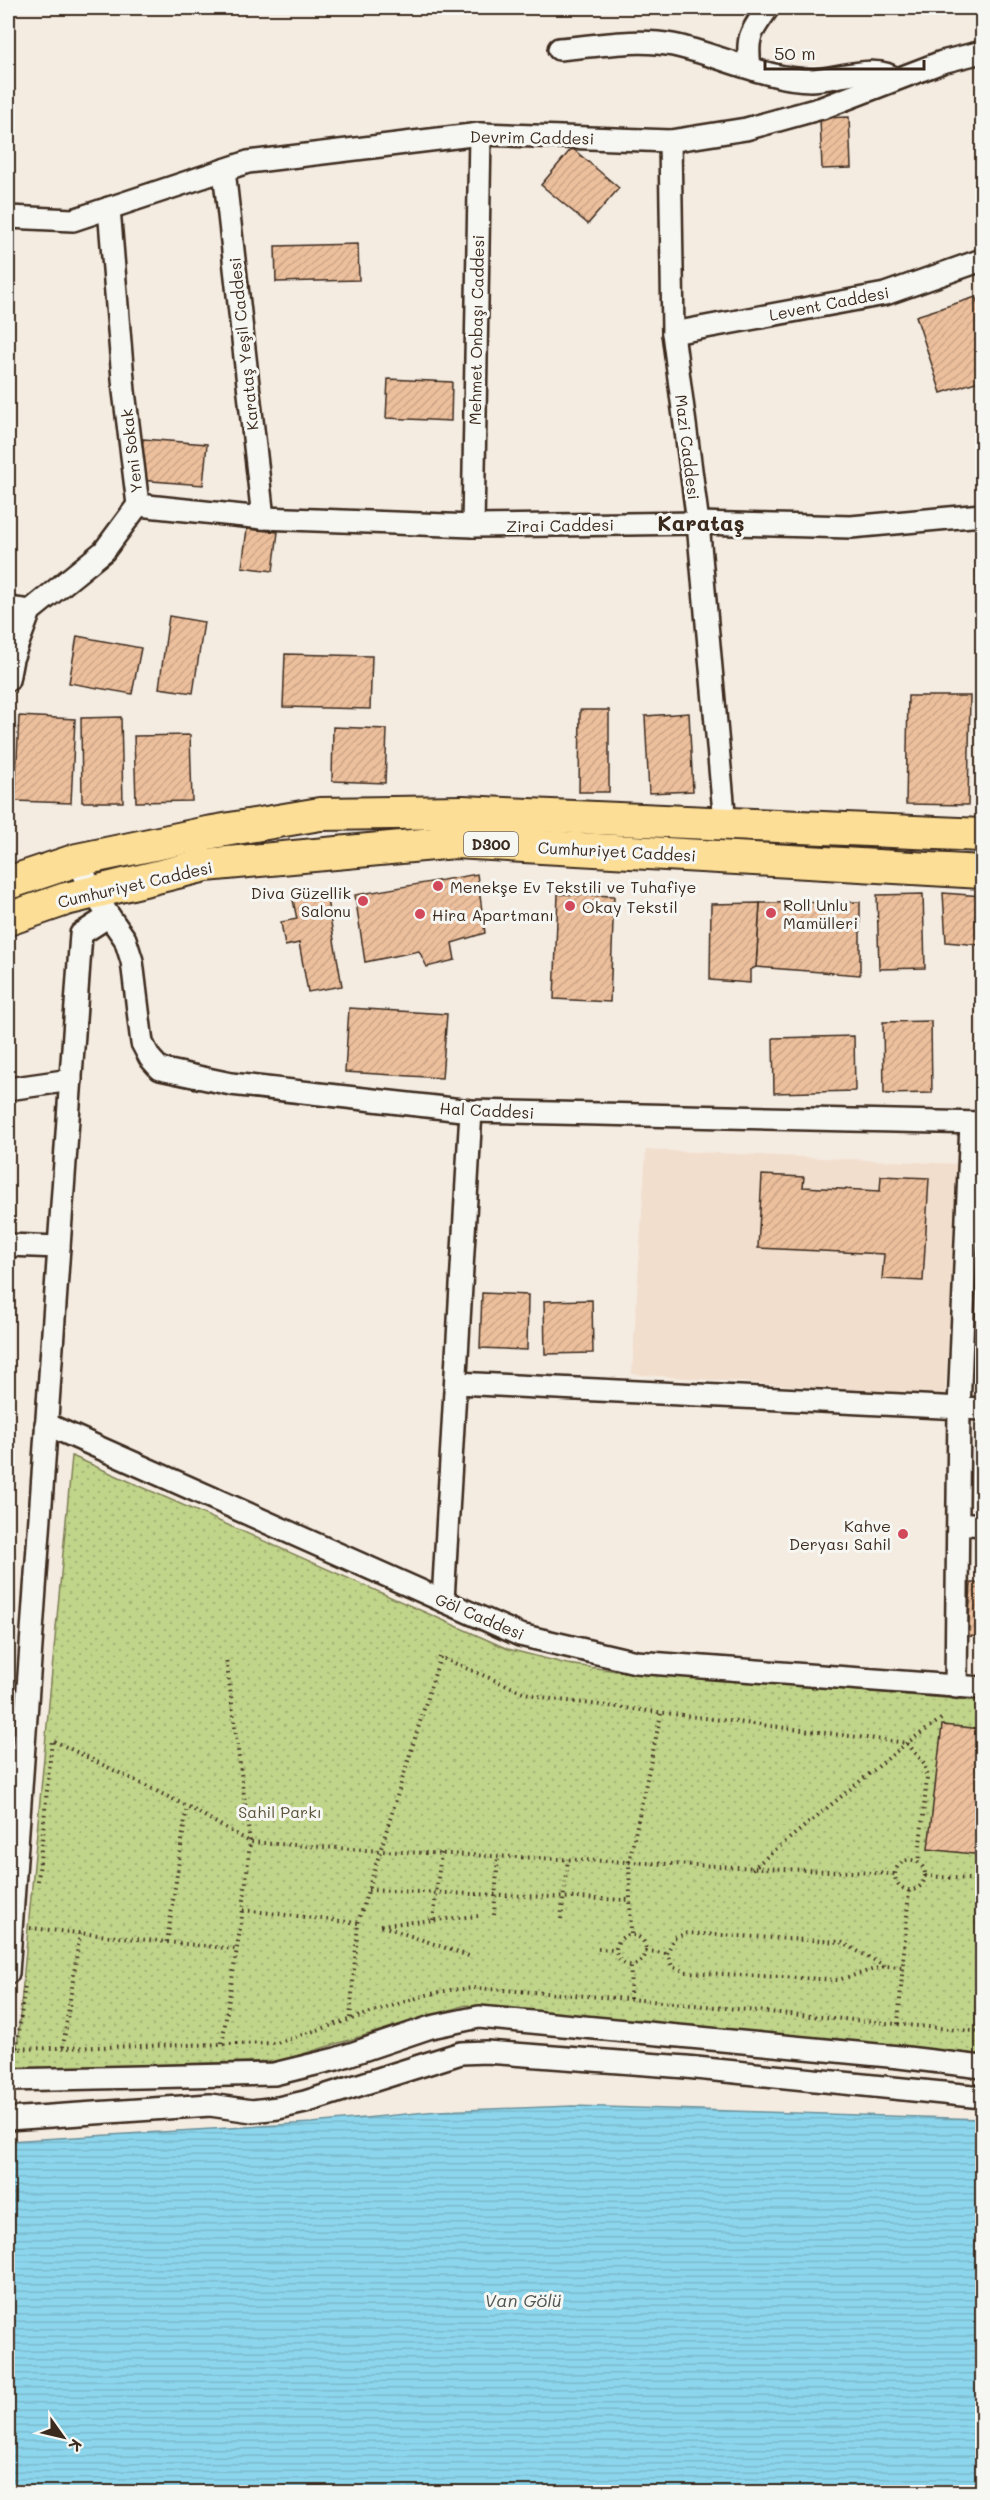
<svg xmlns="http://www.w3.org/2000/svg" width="990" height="2500" font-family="Mali,sans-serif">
<defs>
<pattern id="park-dots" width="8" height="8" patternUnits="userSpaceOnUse" patternTransform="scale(1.5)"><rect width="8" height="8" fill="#c0d48a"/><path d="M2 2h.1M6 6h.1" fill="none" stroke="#a6b677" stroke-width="1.8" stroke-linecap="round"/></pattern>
<pattern id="water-rules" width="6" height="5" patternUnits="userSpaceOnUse" patternTransform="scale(1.5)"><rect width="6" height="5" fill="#8cd6ed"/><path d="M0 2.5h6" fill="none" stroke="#7ab8cb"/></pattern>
<pattern id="building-hatch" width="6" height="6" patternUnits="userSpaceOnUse" patternTransform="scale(1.5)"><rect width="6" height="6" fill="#edc09d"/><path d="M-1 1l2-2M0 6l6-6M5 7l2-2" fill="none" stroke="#cca587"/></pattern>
</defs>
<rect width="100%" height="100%" fill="#f4ebe1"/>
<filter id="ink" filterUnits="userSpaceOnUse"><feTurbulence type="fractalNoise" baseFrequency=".0167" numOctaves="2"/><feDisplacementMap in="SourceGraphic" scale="12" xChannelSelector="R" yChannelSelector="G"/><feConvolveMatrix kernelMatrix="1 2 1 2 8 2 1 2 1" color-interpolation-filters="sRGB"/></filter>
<g filter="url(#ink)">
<!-- built -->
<polygon fill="#f2decd" points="646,1150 958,1164 945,1397 632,1374"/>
<!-- park -->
<polygon fill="url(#park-dots)" stroke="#7e7f54" stroke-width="1.5" points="72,1456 508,1649 567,1664 624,1672 982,1701 982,2058 466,2005 279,2061 15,2069"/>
<!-- water -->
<polygon fill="url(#water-rules)" stroke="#6c919a" stroke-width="1.5" points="573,2106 982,2119 982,2492 8,2492 8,2141 312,2123 438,2111"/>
<!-- building -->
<g fill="url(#building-hatch)" stroke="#3b2a1e" stroke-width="1.5">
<polygon points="849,117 851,168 822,169 820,118"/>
<polygon points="572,148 619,188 588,224 541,185"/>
<polygon points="358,244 359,280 276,282 275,246"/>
<polygon points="976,297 982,318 982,380 941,393 916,316"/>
<polygon points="388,379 452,382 451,421 386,418"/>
<polygon points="143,439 207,444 203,485 139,480"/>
<polygon points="247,529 278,532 273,571 242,567"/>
<polygon points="976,550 982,550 982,632 978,632"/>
<polygon points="169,616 204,622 193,693 159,688"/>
<polygon points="77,636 141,648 132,694 69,683"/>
<polygon points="285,654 372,656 370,709 283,707"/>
<polygon points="908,696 970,696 968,805 906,804"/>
<polygon points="580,710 609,710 609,792 579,792"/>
<polygon points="689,713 693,791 649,793 645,716"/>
<polygon points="19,716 75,719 71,803 15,801"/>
<polygon points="121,717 123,802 82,802 81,718"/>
<polygon points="333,727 387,729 385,783 332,781"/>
<rect x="980" y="732" width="2" height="70"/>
<polygon points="190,735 192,801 136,802 134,736"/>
<polygon points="477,874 485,933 452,943 455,960 427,967 419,951 365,962 355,895"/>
<polygon points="943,893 982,896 979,945 946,942"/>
<polygon points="326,894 342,986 308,992 299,943 285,946 281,922 297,919 293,900"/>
<polygon points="558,894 614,896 610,1002 554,999"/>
<polygon points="923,894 925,968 879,969 877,895"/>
<polygon points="860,902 860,975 756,967 760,903"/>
<polygon points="760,903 756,967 750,970 750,983 710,980 711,904"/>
<polygon points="9,946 13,981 8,981 8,947"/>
<polygon points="349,1008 447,1014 442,1078 345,1072"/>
<polygon points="931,1021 932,1093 884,1094 883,1022"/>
<polygon points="854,1036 855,1091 774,1093 773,1038"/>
<polygon points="762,1175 804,1177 803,1187 880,1191 881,1176 929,1178 923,1281 882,1279 884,1254 758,1248"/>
<polygon points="482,1293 528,1295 527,1350 480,1348"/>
<polygon points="592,1300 593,1353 545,1354 544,1301"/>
<polygon points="971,1583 982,1583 982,1637 968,1636"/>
<polygon points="942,1725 982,1729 982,1855 928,1849"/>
</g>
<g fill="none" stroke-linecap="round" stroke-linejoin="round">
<!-- minor casing -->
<g stroke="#3b2a1e" stroke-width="26">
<g id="minor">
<path d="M559,49C597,46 636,38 673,45C717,54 768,80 811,80C834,80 878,63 895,79"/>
<path d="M750,67C746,36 751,32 768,8"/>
<polyline points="670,141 673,333 698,523 725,824"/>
<polyline points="224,170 263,518"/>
<polyline points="8,217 73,220 248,162 480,134 670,141 746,129 822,108 942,62 982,52"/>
<polyline points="673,333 885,294 982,260"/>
<polyline points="138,505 263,518 473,526 698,523 851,527 982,515"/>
<polyline points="473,526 480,134"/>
<polyline points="8,608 30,611"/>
<polyline points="8,680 12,659 30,611 104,551 138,505 124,391 109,208"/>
<polyline points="109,916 125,939 132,961 142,1043 150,1058 160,1069 231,1084 471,1111 982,1123"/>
<polyline points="8,1089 71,1080"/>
<polyline points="8,1245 59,1247"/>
<polyline points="456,1383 982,1409"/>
<polyline points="46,1424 520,1635 636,1662 982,1688"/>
<polyline points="959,1523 982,1525"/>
<polyline points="443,1601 471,1111"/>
<polyline points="956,1687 959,1408 971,1123"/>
<polyline points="8,1973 81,934 109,916 93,892 77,860"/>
<polyline points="8,2080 274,2074 336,2059 431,2027 479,2017 899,2057 982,2067"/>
<polyline points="8,2119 210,2105 252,2111 278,2108 305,2102 461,2053 486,2052 686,2067 982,2097"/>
</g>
</g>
<!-- highway casing -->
<g stroke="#3b2a1e" stroke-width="36">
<g id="highway">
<polyline points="8,883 77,860 207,833 320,814 463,812 982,835"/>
<polyline points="8,919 66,899 206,865 455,842 982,872"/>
</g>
</g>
<!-- path -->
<g stroke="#3b2a1e" stroke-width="4" stroke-dasharray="1.5 4.5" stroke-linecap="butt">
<circle cx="910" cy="1875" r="15"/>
<polyline points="752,1869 907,1743 944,1717"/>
<polyline points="925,1876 982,1880"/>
<polyline points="38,1881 52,1740 187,1806 250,1842 381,1851 895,1874"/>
<polyline points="368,1890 630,1900"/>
<polyline points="243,1910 358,1923"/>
<polyline points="494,1915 498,1856"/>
<polyline points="561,1919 568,1859"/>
<polyline points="433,1920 441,1853"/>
<polyline points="381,1925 478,1916"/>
<polyline points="382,1926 469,1956"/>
<polyline points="30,1928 235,1949"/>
<polyline points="631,1934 629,1862 661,1714"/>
<circle cx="631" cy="1950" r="15"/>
<polyline points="167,1942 187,1806"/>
<polyline points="598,1949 616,1950"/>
<polyline points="646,1951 667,1953"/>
<polyline points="885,1966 841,1942 687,1933 674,1938 667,1953 672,1966 686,1972 838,1980 885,1966 903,1967"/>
<polyline points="630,1999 631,1965"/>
<polyline points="350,2018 358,1923 440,1657 525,1693 552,1699 907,1743 924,1763 927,1778 918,1863"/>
<polyline points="898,2024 909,1890"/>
<polyline points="222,2043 243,1910 250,1842 226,1658"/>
<polyline points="63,2047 80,1933"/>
<polyline points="17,2048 25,1984"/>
<polyline points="8,2049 277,2043 426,1995 450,1990 475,1988 630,1999 982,2032"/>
</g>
<!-- minor -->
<use href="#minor" stroke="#f6f6f2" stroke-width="21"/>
<!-- highway -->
<use href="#highway" stroke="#fcde96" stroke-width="32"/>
</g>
</g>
<!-- markers -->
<g fill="#d1495b" stroke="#f6f6f2" stroke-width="2">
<circle cx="438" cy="886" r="6"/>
<circle cx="363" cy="901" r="6"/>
<circle cx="570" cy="906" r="6"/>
<circle cx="771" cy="913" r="6"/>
<circle cx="420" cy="914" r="6"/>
<circle cx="903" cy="1534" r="6"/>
</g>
<g text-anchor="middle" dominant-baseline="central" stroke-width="6" stroke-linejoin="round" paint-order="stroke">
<!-- shield labels -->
<rect fill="#f6f6f2" stroke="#73675e" stroke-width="1.5" x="464" y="832" width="54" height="24" rx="4.5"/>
<g font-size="15" font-weight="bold" fill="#3b2a1e">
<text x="491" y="844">D300</text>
</g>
<!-- street labels -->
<g font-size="16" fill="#3b2a1e" stroke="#f6f6f2">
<text transform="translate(532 137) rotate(1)">Devrim Caddesi</text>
<text transform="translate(829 303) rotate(-11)">Levent Caddesi</text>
<text transform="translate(476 330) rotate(-89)">Mehmet Onbaşı Caddesi</text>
<text transform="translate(243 344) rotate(-96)">Karataş Yeşil Caddesi</text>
<text transform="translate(688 447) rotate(83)">Mazi Caddesi</text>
<text transform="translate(131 451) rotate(-97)">Yeni Sokak</text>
<text transform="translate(560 525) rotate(-1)">Zirai Caddesi</text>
<text transform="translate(617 851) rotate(3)">Cumhuriyet Caddesi</text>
<text transform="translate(135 884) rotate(-13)">Cumhuriyet Caddesi</text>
<text transform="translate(487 1110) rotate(3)">Hal Caddesi</text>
<text transform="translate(480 1616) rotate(23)">Göl Caddesi</text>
</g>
<!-- poi labels -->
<g font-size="16" fill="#3b2a1e" stroke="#f6f6f2" text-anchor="start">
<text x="450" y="886">Menekşe Ev Tekstili ve Tuhafiye</text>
<text x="351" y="892" text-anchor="end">Diva Güzellik<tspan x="351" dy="18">Salonu</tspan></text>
<text x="783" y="904">Roll Unlu<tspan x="783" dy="18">Mamülleri</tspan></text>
<text x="582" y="906">Okay Tekstil</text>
<text x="432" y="914">Hira Apartmanı</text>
<text x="891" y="1525" text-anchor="end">Kahve<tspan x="891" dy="18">Deryası Sahil</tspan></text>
</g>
<!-- park labels -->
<g font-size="16" fill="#5c5439" stroke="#f6f6f2">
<text x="280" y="1811">Sahil Parkı</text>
</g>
<!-- water labels -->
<g font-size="18" font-style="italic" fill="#4f5552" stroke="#f6f6f2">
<text x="523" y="2300">Van Gölü</text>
</g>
<!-- district labels -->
<g font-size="22" font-weight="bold" fill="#3b2a1e" stroke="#f6f6f2">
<text x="701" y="522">Karataş</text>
</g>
</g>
<!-- margin -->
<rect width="990" height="2500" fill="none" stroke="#f6f6f2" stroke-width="30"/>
<rect x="15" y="15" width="960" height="2470" fill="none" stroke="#3b2a1e" stroke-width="2" filter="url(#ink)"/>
<!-- north arrow -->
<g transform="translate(63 2437) rotate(124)" stroke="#f6f6f2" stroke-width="4.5" paint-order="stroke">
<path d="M0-4.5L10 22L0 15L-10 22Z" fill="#3b2a1e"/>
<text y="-9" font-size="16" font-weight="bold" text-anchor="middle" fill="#3b2a1e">K</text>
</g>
<!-- scale -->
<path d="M765 60v9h159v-9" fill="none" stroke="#3b2a1e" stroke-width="3"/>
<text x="774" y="60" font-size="18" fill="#3b2a1e" stroke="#f6f6f2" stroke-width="4.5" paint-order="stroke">50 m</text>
</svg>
